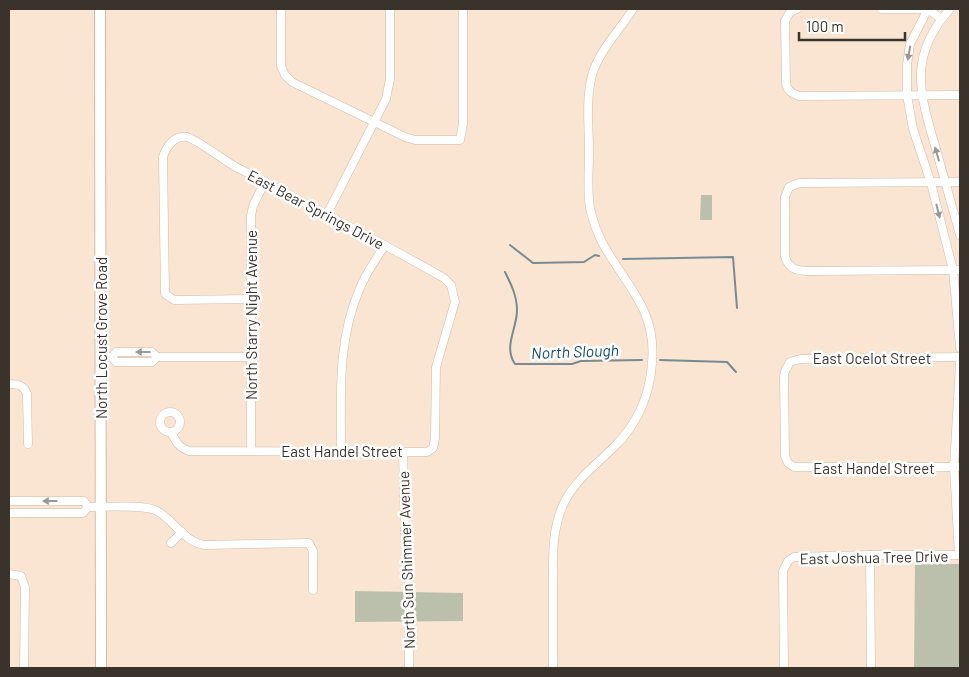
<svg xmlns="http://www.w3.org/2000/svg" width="969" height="677" font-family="Barlow,sans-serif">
<rect width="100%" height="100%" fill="#f9e5d1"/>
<!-- green -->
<g fill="#bbc0ad">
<polygon points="701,195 712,195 712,220 700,220"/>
<polygon points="915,564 960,564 960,668 914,668"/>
<polygon points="355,591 463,593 463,621 355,622"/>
</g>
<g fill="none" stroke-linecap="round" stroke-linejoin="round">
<!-- stream -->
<g stroke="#788b95" stroke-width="2">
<polyline points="510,245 533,263 584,262 595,255 599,256"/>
<polyline points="623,259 733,257 737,308"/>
<path d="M505,272C511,284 517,296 517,310C517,329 503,347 515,364H572L581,361L642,360"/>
<polyline points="660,360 727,362 736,372"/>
</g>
<!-- minor casing -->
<g stroke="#d0bca9" stroke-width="9">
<g id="minor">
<polyline points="281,9 281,66 285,75 292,82 405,137 415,140 460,140 463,124 463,9"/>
<path d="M797,9L790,12L785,21L786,83C787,91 792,93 799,96L960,95"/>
<polyline points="881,9 928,9 941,19"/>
<polyline points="928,9 910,44 907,65 907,95 913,129 931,183 953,270 960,348"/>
<path d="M950,9C907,57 920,94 936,149C944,178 952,206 960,235"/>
<path d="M960,182L799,183L789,187L785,197V257C789,268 794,270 806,271L960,270"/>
<polyline points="327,214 386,99 390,79 390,9"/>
<polyline points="101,357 112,357 116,362 152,362 157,357 152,352 116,352 112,357"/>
<polyline points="157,357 251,357"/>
<polyline points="960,357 800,359 790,362 785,371 784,376 785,456 788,463 794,467 960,467"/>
<path d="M9,384C17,384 24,385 27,394L28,444"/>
<circle cx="170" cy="422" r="10"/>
<path d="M171,432C176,442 178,447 189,451L420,452H427L433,448L435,438L436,367L455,302L451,285L444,278C375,239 305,203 236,167C223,160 198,140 187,137C174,135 166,147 163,157L165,294L174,300L251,299"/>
<polyline points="251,451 251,216 253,206 265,181"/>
<path d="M341,451C341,396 337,340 360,288C366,273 376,259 385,245"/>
<polyline points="403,452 405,532 409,573 409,668"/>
<polyline points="9,501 84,501 88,507"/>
<path d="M88,507C105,507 144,504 157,511C175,521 183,541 204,545L309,543L313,551V590"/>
<polyline points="9,513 83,513 88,507"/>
<polyline points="171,543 182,532"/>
<polyline points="870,555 871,668"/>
<polyline points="959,555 954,467 960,363"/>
<polyline points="9,574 21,576 25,587 24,668"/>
<path d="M553,668C553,642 553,615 553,589C553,560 551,530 564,503C575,480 596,465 614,447C637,425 650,395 652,363C657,309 626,286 603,244C597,233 593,221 590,208C587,190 589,170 589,152C589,125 585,94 594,69C603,46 620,30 633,9"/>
<polyline points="784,668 783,571 788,561 794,557 870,555 960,555"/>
</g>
</g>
<!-- major casing -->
<g stroke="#d0bca9" stroke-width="12">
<polyline id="major" points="100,9 101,668"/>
</g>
<!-- minor -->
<use href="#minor" stroke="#fff" stroke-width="8"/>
<!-- major -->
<use href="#major" stroke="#fff" stroke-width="10"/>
</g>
<!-- one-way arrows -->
<defs><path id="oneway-solid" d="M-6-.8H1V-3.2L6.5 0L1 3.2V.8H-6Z" transform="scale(1.25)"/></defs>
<g fill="#9c9995">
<use href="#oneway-solid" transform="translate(909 53) rotate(100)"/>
<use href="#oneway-solid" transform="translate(937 154) rotate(-106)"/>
<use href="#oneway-solid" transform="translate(938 211) rotate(76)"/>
<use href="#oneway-solid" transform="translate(143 352) rotate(180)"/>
<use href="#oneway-solid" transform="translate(50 501) rotate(180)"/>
</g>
<g text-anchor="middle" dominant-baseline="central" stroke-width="5" stroke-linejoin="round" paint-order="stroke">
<!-- street labels -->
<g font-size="15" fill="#3a332b" stroke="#fff">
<text transform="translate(316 209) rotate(28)">East Bear Springs Drive</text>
<text transform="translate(251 315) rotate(-90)">North Starry Night Avenue</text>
<text transform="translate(101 338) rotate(-90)">North Locust Grove Road</text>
<text x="872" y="358">East Ocelot Street</text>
<text x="342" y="451">East Handel Street</text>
<text x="874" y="468">East Handel Street</text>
<text transform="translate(874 557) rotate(-1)">East Joshua Tree Drive</text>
<text transform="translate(406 560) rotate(-92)">North Sun Shimmer Avenue</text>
</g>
<!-- water labels -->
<g font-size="16" font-style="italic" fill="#164f6a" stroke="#fff">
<text transform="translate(575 351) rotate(-2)">North Slough</text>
</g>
</g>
<!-- border -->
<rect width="969" height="677" fill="none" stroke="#3a332b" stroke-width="20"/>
<!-- scale -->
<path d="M799 32v8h106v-8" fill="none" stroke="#3a332b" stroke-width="2.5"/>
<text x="806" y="32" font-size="15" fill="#3a332b" stroke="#ffffff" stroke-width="4" paint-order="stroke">100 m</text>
</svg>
